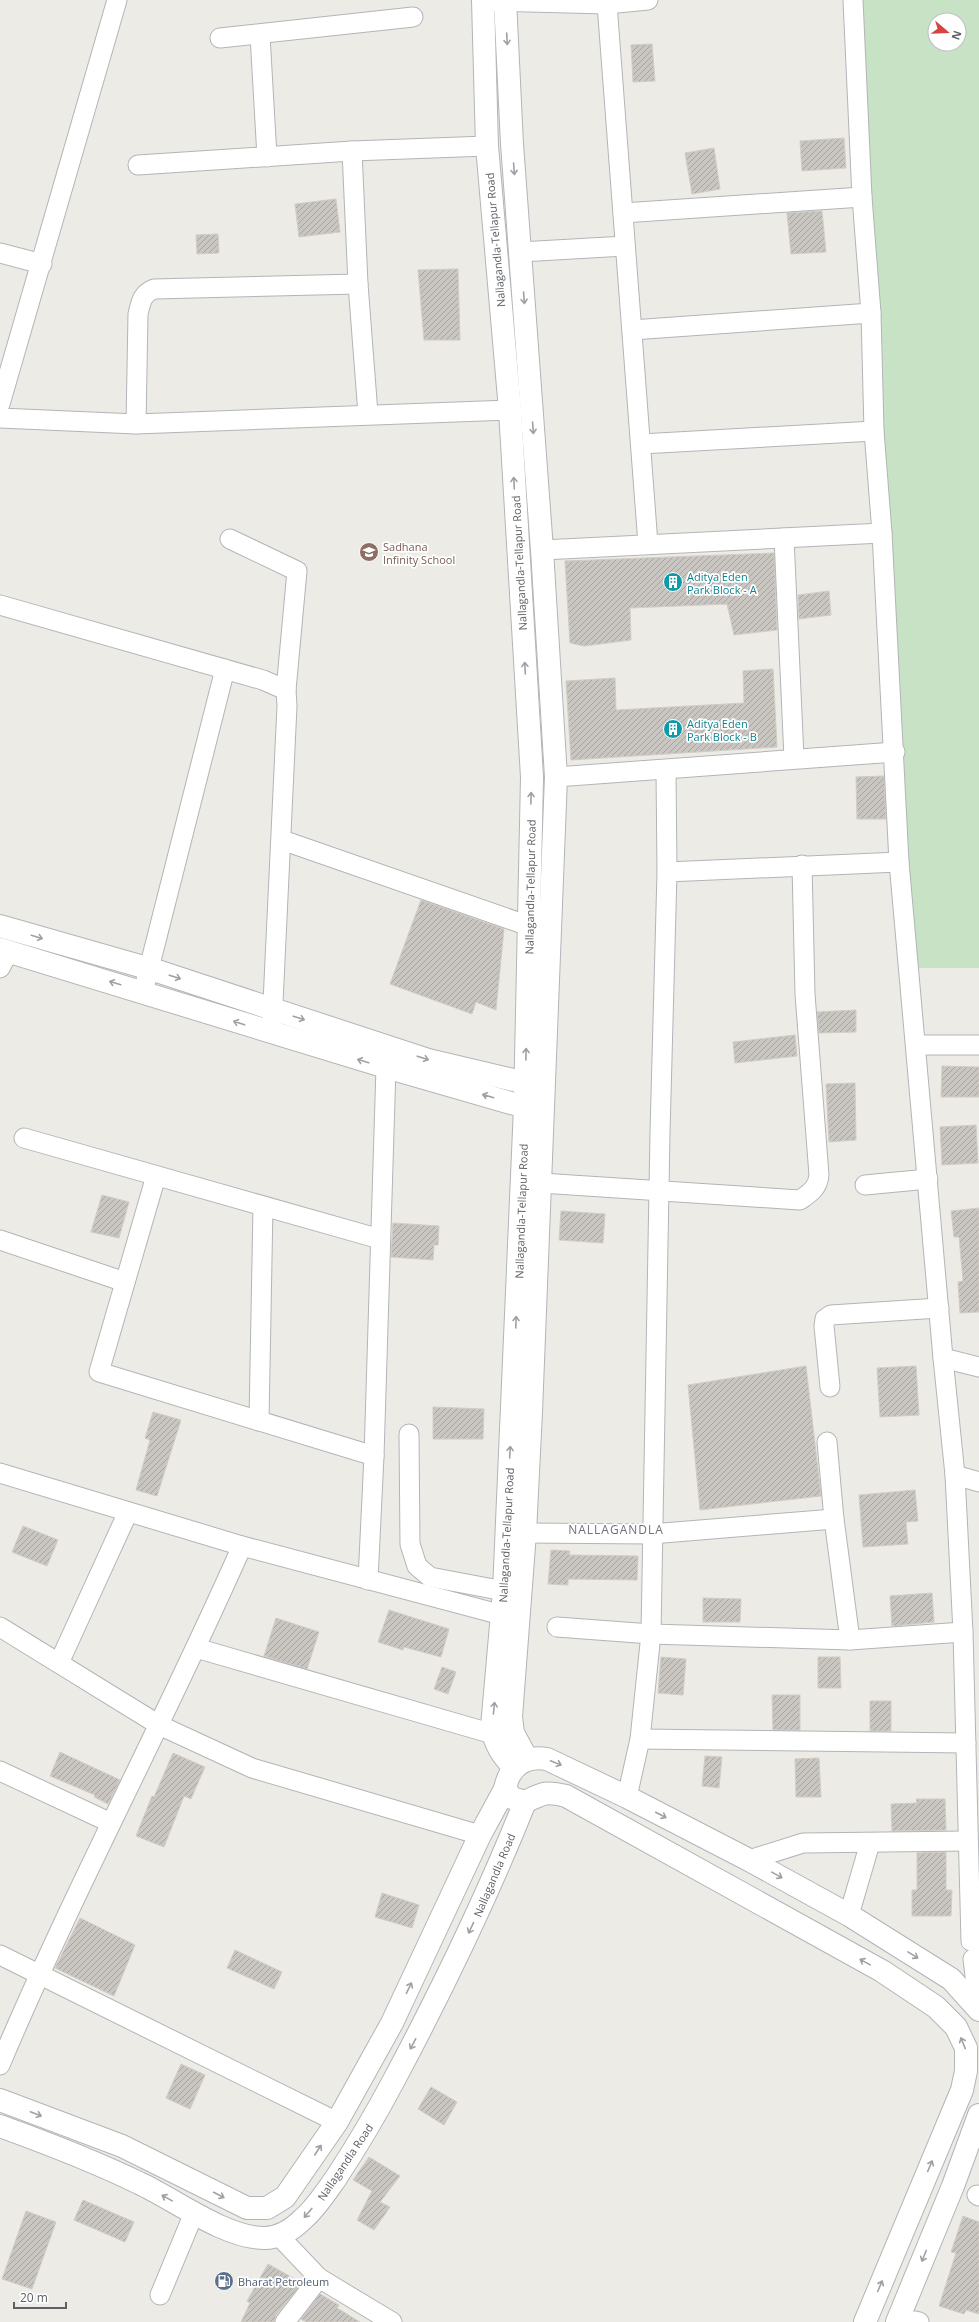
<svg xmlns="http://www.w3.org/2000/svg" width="979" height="2322" font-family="'Open Sans',sans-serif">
<defs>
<pattern id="building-hatch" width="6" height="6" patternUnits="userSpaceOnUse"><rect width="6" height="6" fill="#c9c6c2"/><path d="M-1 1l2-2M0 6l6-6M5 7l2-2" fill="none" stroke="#a6a4a1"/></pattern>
</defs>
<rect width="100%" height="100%" fill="#edebe5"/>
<!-- grass -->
<path fill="#c7e2c4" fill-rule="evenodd" d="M846,0H979V968H899ZM935,20H959V44H935Z"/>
<!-- building -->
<g fill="url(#building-hatch)" stroke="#d2ccc4">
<polygon points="652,44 655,81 633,82 631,45"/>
<polygon points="844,138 846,168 802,171 800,141"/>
<polygon points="714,148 720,189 692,194 685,153"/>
<polygon points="336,199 340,232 299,237 295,204"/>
<polygon points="822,211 826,252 791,254 787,213"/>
<polygon points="218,234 219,253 197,254 196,235"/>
<polygon points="458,269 460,340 424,340 418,270"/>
<polygon points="774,553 777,630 734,635 727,604 630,608 631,640 584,646 570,643 565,561"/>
<polygon points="829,591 831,615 799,619 798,595"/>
<polygon points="773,669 777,747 571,760 566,681 615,678 616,710 744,703 743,671"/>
<polygon points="884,776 886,819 857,819 856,777"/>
<polygon points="421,900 504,929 496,1010 476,1002 472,1014 390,984"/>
<polygon points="856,1010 856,1032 819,1033 817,1012"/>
<polygon points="795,1035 797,1056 735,1063 733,1042"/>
<polygon points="942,1066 979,1067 979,1097 941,1097"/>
<polygon points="855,1083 856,1140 829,1142 826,1084"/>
<polygon points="976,1125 978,1163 942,1165 940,1127"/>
<polygon points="102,1195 129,1202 119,1238 91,1232"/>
<polygon points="979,1208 979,1312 960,1313 958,1282 963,1281 959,1237 954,1237 951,1211"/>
<polygon points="561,1211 605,1214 603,1243 559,1240"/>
<polygon points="393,1223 439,1226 438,1245 434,1245 433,1260 391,1257"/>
<polygon points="806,1366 821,1496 700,1510 688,1385"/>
<polygon points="916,1366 919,1415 880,1417 877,1368"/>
<polygon points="433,1407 484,1409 483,1439 433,1439"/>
<polygon points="153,1412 181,1420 157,1496 136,1490 150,1440 145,1438"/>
<polygon points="915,1490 918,1521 906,1522 908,1544 863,1547 859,1495"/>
<polygon points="23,1526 58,1540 47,1566 12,1552"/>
<polygon points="551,1550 570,1551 569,1555 638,1556 637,1580 568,1579 568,1585 548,1584"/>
<polygon points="932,1593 934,1622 892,1626 890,1596"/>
<polygon points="703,1598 741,1599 740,1622 703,1622"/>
<polygon points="389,1610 449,1629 441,1657 404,1647 403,1650 378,1642"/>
<polygon points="276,1618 319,1632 307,1669 264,1656"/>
<polygon points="661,1657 686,1659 683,1695 658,1693"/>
<polygon points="818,1657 840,1657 841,1688 818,1688"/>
<polygon points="442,1667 456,1672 448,1694 434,1689"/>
<polygon points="772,1695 800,1695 800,1730 773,1730"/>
<rect x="870" y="1701" width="21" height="30"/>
<polygon points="60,1752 120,1780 108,1804 94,1797 95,1795 50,1776"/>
<polygon points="173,1753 205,1767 191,1799 184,1796 164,1847 136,1836 152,1796 154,1797"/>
<polygon points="705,1756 722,1757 719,1788 702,1786"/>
<polygon points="819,1758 821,1797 796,1797 795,1759"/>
<polygon points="916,1799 945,1799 946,1830 892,1831 891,1804 917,1803"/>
<polygon points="946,1852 946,1890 952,1890 951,1916 912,1916 912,1890 917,1890 917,1853"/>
<polygon points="382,1893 419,1905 412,1928 375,1917"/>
<polygon points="80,1918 135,1945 114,1996 55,1968"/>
<polygon points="235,1950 282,1972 274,1989 227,1968"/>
<polygon points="181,2064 205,2075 190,2109 166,2098"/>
<polygon points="431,2087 457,2102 444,2125 418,2109"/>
<polygon points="369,2157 400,2176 380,2202 390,2207 374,2230 357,2220 372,2191 353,2180"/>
<polygon points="83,2200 134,2222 125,2242 74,2220"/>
<polygon points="26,2211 56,2222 32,2289 2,2279"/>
<polygon points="963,2216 979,2222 979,2314 966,2310 964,2314 939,2306 956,2253 951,2252"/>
<polygon points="268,2264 302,2283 276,2315 274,2322 241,2322 250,2303 247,2301"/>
<polygon points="320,2294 339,2305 337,2308 360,2322 306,2322 301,2319"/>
</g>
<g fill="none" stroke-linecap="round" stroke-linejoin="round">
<!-- minor casing -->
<g stroke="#b2b5b8" stroke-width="21">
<g id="minor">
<polyline points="853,0 862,197 871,313 874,431 882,533 899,862 943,1358 955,1475 963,1632 971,1941 979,1943"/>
<polyline points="490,1 607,4 648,0"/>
<polyline points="607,4 648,544"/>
<polyline points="260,35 267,157"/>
<polyline points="220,38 413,17"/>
<polyline points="352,151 358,284"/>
<polyline points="138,165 352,151 487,146"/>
<polyline points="623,213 862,197"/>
<polyline points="520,252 625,246"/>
<polyline points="0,253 42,264"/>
<polyline points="632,330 871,313"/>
<polyline points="0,404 117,0"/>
<polyline points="0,418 136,424 510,410"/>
<path d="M136,424L138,314C141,301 142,294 154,289L358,284L368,414"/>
<polyline points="641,444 874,431"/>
<polyline points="784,538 794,758"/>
<polyline points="230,539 297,571 286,690"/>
<polyline points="542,550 882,533"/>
<polyline points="0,605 263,680 286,690 287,706 272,1024"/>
<polyline points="666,770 667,872"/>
<polyline points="556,777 895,752"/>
<polyline points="282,840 529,926"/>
<polyline points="0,968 9,951"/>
<polyline points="143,992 225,669"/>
<polyline points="916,1045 979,1045"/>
<polyline points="24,1138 380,1239"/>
<polyline points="156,1176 99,1372 374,1456"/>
<path d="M541,1183L800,1200C810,1193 818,1188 819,1175L805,994L802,865"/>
<polyline points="865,1185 928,1179"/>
<polyline points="0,1240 125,1282"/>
<polyline points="943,1358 979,1367"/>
<polyline points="830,1387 824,1326 825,1319 831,1315 939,1308"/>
<polyline points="259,1421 263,1206"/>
<polyline points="409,1434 410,1544 417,1566 430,1577 504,1591"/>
<polyline points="827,1442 834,1519 850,1640"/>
<polyline points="0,1473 242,1546 502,1615"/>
<polyline points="955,1475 979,1482"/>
<polyline points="525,1533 651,1534 834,1519"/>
<polyline points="368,1580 374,1456 386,1067"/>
<polyline points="0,1627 159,1725 252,1768 480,1835"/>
<polyline points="557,1627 651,1634 850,1640 963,1632"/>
<polyline points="196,1648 493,1734"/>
<polyline points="59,1663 128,1512"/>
<polyline points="640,1739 966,1743"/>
<polyline points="0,1771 111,1823"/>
<polyline points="627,1797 640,1739 651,1634 660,1133 667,872 899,862"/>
<polyline points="749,1860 803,1843 968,1841"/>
<polyline points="849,1915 870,1843"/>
<polyline points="0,1955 337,2122"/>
<polyline points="973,1959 979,2010"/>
<path d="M0,2065C74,1889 165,1721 242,1546"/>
<polyline points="977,2195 979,2196"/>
<polyline points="279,2236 319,2278 392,2322"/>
<polyline points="160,2295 194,2213"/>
<polyline points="915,2321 919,2322"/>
<polyline points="285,2322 319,2278"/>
</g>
</g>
<!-- tertiary casing -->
<g stroke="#b2b5b8" stroke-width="24">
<g id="tertiary">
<path d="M483,0L487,146L510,410L532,777L525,1107L504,1591L492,1727C495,1745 502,1755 514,1768"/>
<polyline points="505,0 512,144 542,550 556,777 531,1412 525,1533 511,1717 513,1733 527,1759"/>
<polyline points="0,926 154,970 428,1060 526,1083"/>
<polyline points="0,949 386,1067 525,1107"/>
</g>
</g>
<!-- secondary casing -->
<g stroke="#b1b4b8" stroke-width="24">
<g id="secondary">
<polyline points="0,2100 122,2146 247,2208 267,2208 285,2197 337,2122 392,2023 480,1835 505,1789"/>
<path d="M0,2126C47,2143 94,2161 139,2183C174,2199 225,2238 264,2238C279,2238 293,2229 303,2219C316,2208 326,2192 336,2178C357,2146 376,2114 394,2080C442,1990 487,1897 525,1802"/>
<path d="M865,2322L962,2090L966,2071V2048L956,2027L936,2007L882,1971L566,1796C546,1791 543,1793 525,1802L512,1798L505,1789C509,1767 524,1755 547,1759L627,1797L749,1860L849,1915L951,1979L979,2010"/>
<polyline points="897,2322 953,2186 979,2115"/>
</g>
</g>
<!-- minor -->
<use href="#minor" stroke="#fff" stroke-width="19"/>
<!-- tertiary -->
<use href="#tertiary" stroke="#fff" stroke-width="22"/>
<!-- secondary -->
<use href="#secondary" stroke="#fff" stroke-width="22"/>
</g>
<!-- one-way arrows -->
<defs><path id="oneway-shaft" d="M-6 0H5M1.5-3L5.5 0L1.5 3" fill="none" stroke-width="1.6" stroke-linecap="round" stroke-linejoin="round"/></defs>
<g stroke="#9ea0a2">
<use href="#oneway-shaft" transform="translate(507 39) rotate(87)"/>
<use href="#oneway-shaft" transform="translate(514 169) rotate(86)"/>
<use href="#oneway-shaft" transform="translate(524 298) rotate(86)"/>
<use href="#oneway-shaft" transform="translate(533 428) rotate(86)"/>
<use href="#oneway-shaft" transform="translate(514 483) rotate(-93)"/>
<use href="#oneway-shaft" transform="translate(525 668) rotate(-93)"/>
<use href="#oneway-shaft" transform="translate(531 798) rotate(-89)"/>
<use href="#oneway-shaft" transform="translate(37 937) rotate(17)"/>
<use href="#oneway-shaft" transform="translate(175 977) rotate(18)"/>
<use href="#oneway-shaft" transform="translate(115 983) rotate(-163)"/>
<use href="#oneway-shaft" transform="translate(299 1018) rotate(18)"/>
<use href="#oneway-shaft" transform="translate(239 1023) rotate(-162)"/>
<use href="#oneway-shaft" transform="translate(526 1054) rotate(-89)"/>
<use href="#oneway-shaft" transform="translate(423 1058) rotate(18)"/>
<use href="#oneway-shaft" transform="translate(363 1061) rotate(-163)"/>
<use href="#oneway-shaft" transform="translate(488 1096) rotate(-164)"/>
<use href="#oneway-shaft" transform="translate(516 1322) rotate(-88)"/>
<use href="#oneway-shaft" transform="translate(510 1452) rotate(-87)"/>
<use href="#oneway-shaft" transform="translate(494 1708) rotate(-84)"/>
<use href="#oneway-shaft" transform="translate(556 1763) rotate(22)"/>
<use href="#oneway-shaft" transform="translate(661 1815) rotate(27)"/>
<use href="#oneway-shaft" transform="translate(777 1875) rotate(29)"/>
<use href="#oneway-shaft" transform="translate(471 1928) rotate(115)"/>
<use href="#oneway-shaft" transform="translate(913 1955) rotate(32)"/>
<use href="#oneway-shaft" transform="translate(865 1962) rotate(-151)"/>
<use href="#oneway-shaft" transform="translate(409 1988) rotate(-64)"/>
<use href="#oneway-shaft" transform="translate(963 2043) rotate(-112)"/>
<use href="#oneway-shaft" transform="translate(413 2044) rotate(118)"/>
<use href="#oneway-shaft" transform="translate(36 2114) rotate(21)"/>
<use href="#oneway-shaft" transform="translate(318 2150) rotate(-57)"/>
<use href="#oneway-shaft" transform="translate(930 2166) rotate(-67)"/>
<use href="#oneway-shaft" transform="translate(219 2195) rotate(27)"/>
<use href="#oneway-shaft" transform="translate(167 2198) rotate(-151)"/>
<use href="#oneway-shaft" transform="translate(308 2213) rotate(130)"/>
<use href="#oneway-shaft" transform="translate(924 2256) rotate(112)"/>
<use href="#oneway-shaft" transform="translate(880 2286) rotate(-67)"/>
</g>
<!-- icons -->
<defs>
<g id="university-disc" transform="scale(1)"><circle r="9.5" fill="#8d6e63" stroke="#fff"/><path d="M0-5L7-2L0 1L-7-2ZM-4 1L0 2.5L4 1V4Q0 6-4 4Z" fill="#fff"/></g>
<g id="building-disc" transform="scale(1)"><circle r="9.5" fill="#0f9aa8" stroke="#fff"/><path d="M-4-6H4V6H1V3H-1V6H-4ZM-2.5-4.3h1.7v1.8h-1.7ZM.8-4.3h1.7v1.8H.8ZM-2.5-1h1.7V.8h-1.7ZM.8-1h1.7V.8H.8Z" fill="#fff"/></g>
<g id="fuel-disc" transform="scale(1)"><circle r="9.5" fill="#5c6f8a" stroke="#fff"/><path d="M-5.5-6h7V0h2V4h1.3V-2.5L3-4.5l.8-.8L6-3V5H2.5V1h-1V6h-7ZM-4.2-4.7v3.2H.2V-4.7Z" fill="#fff"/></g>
</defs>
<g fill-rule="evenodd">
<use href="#university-disc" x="369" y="552"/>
<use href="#building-disc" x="673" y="582"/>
<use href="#building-disc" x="673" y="729"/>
<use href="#fuel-disc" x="224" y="2281"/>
</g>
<g text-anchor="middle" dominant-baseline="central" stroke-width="3.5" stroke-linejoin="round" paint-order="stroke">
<!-- street labels -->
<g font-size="11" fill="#5d6064" stroke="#fff">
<text transform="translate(495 240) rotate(-95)">Nallagandla-Tellapur Road</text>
<text transform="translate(519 563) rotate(-93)">Nallagandla-Tellapur Road</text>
<text transform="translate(530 887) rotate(-89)">Nallagandla-Tellapur Road</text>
<text transform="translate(521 1211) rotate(-88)">Nallagandla-Tellapur Road</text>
<text transform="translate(506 1535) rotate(-87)">Nallagandla-Tellapur Road</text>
<text transform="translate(494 1875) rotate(-67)">Nallagandla Road</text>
<text transform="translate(345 2162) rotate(-56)">Nallagandla Road</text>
</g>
<!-- education labels -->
<g font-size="11" fill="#785e54" stroke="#fff" text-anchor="start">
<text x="383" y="546">Sadhana<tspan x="383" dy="13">Infinity School</tspan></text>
</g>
<!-- culture labels -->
<g font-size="11" fill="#0d838f" stroke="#fff" text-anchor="start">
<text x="687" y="576">Aditya Eden<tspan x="687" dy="13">Park Block - A</tspan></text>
<text x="687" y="723">Aditya Eden<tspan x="687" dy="13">Park Block - B</tspan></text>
</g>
<!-- service labels -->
<g font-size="11" fill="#4e5e75" stroke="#fff" text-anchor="start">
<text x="238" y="2281">Bharat Petroleum</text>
</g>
<!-- neighbourhood labels -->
<g font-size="12" letter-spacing="1" fill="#6e7276" stroke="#fff">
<text x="616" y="1529">NALLAGANDLA</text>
</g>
</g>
<!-- north arrow -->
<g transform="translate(947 32) rotate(109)"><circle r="19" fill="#ffffff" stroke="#bebfc1"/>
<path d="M0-3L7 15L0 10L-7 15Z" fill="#d54443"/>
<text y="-6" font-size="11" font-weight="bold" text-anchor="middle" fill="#5d6064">N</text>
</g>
<!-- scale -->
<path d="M14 2302v6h52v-6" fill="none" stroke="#5d6064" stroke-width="2"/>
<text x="20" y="2302" font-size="12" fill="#5d6064" stroke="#ffffff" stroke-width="3" paint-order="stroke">20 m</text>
</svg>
